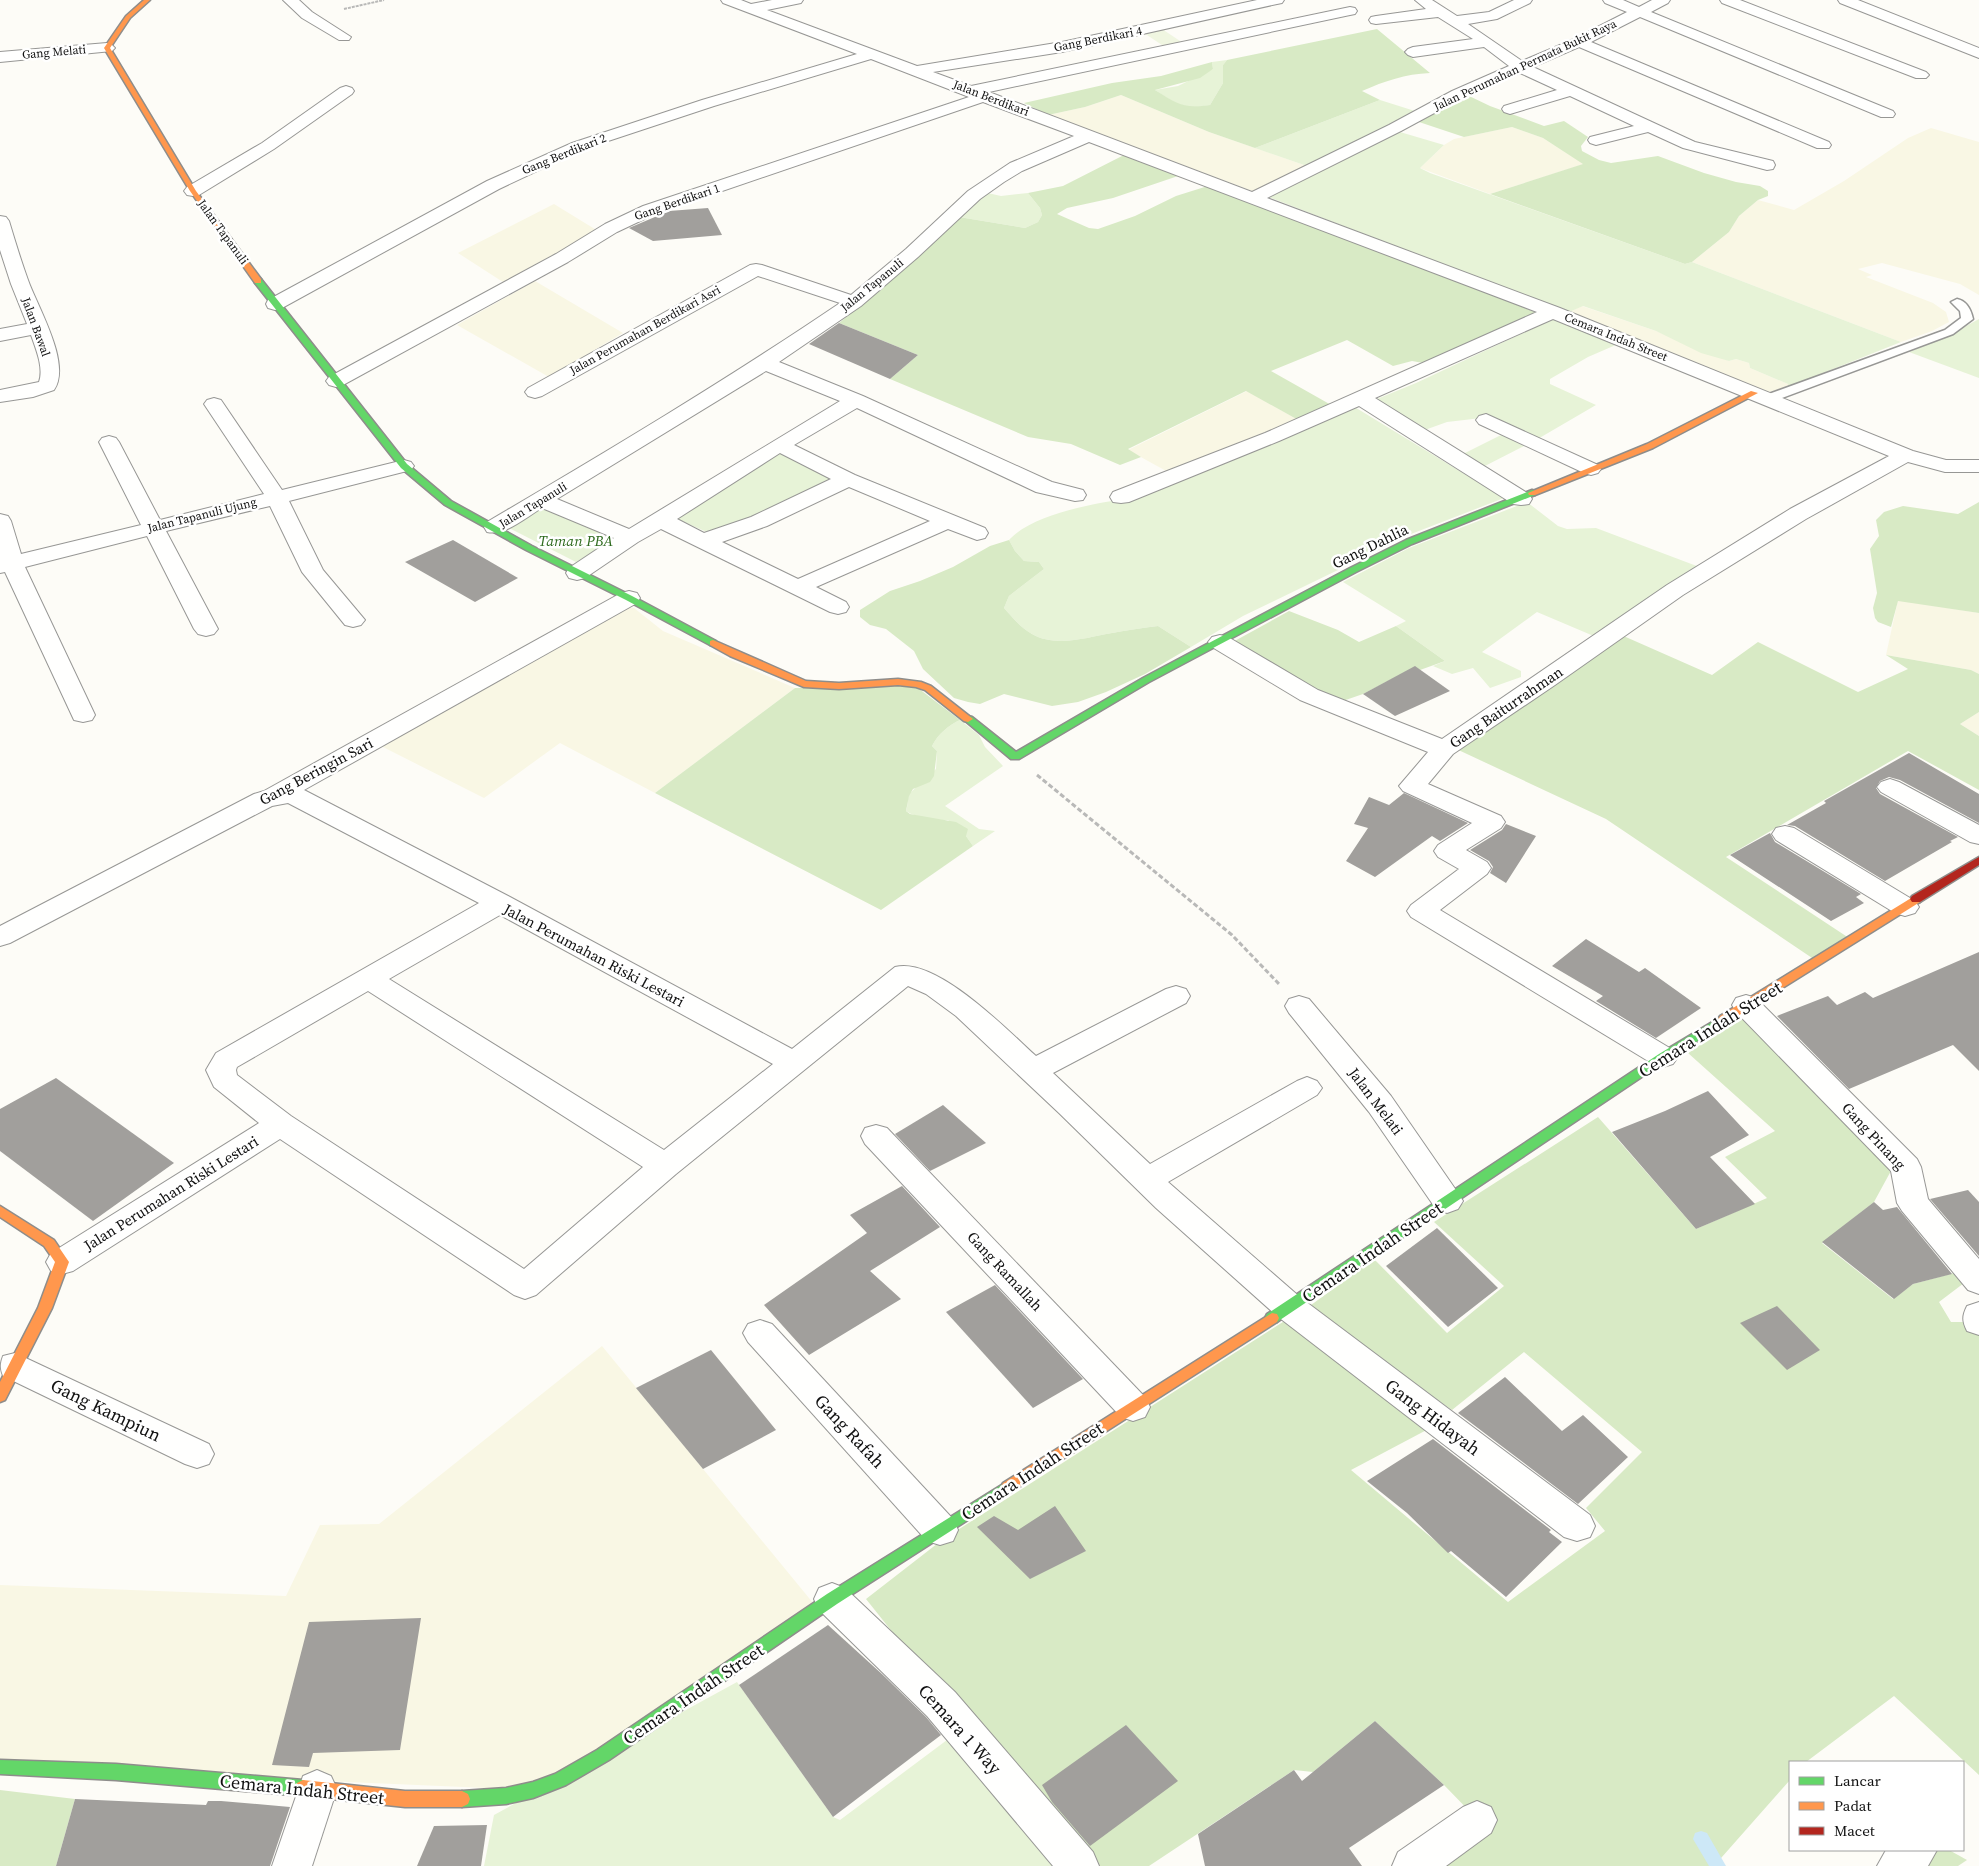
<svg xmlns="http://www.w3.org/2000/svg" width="1979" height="1866" font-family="'Source Serif 4',serif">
<rect width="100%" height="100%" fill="#fdfcf7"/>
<!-- farmland -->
<g fill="#f9f7e4">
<polygon points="1121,95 1209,132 1307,166 1255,192 1048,115 1085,107"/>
<polygon points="1512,127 1543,138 1584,164 1490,194 1420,168 1444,145 1454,139"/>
<polygon points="1931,128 1979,142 1979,295 1960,284 1882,263 1858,269 1872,275 1866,277 1933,303 1946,312 1949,322 1932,331 1901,342 1692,262 1729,232 1739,216 1758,200 1794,210 1844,181 1908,138"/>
<polygon points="554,204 598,231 506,284 458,253"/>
<polygon points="535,281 623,333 549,377 457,325"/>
<polygon points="1582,306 1656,331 1729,361 1736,359 1749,363 1750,368 1788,384 1788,387 1764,393 1567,313"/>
<polygon points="1247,391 1300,421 1168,472 1128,450"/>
<polygon points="1898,600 1979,613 1979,674 1971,670 1886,655"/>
<polygon points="627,608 634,608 663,631 795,688 655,793 560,743 484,798 379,745"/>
<polygon points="1979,712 1979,736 1960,724"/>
<polygon points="602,1346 818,1609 533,1790 0,1767 0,1585 286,1596 320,1525 379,1524"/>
</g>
<!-- green -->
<g fill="#e7f3d7">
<path d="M1227,60L1223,65V83L1210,105C1183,110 1177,104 1155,90L1178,86L1213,69L1212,62Z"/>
<polygon points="1380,100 1418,112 1307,166 1255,148"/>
<polygon points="1400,132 1444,145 1420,168 1430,173 1685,264 1692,262 1901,342 1788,387 1788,384 1750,368 1749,363 1736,359 1729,361 1701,353 1656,331 1583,306 1567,313 1269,197"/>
<polygon points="983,192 1001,196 1028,193 1040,208 1042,215 1038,222 1025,228 959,217"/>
<polygon points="1555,318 1618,344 1588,357 1550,379 1550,384 1596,405 1536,440 1479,469 1459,456 1505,433 1490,417 1447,422 1422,431 1394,413 1377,399 1416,383"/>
<polygon points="1979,319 1979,378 1909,352 1942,339"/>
<path d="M1348,403L1504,498L1393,541L1373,553L1243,616L1191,647L1158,626C1142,628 1127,630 1112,633C1088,637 1056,648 1032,634C1021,628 1012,617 1004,608L1009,596L1044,569L1039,562L1024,561L1015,551L1009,540C1031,515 1094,503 1126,499Z"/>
<polygon points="778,453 785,454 835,481 721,532 709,533 673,517"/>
<polygon points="1527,502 1558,526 1567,529 1596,528 1702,568 1596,637 1537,612 1482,652 1521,671 1521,677 1490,688 1473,668 1452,674 1433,666 1445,661 1396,626 1406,621 1343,582 1409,548"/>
<polygon points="545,506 619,538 576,562 507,527"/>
<path d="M960,720L979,735L985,747L1003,766L945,806L979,829L995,831L973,846L966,836L948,820C935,820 916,818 906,811C908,806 907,800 909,795C911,791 931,774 936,769L937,751L932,746C938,734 949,725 960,720Z"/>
<polygon points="737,1682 833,1817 840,1820 951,1737 1063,1866 484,1866 494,1815"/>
</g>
<!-- forest -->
<g fill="#d8eac5">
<path d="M1377,29L1430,73C1405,74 1385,81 1362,91L1380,100L1255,148L1209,132L1121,95L1085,107L1048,115L1024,103L1112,83L1161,76L1212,62L1213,69L1200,78L1155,90C1178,104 1183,109 1210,105L1223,83V65L1227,60Z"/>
<polygon points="1467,95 1490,106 1544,126 1564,121 1588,137 1581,146 1582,151 1599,160 1611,163 1658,156 1704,173 1736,182 1760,186 1768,191 1768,196 1758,200 1739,216 1729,232 1692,262 1685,264 1490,194 1583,164 1543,138 1512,127 1464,137 1419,122"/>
<polygon points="1124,155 1181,175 1113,198 1067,208 1057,214 1089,228 1098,229 1135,216 1176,196 1211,185 1540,314 1429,364 1412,361 1393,366 1347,340 1271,371 1333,406 1300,421 1246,391 1128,449 1141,457 1120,465 1071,444 1028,437 890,379 918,355 839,323 900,273 959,217 1025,228 1038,222 1042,215 1040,208 1028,193 1063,186"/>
<polygon points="1979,502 1979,613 1898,601 1891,627 1878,622 1875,618 1873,608 1877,593 1870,549 1879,536 1876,520 1884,512 1903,506 1958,514"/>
<path d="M1009,540L1015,551L1024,561L1039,562L1044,569L1009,596L1004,608C1012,617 1021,628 1032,634C1056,648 1088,637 1112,633C1127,630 1142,628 1158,626L1191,647L1145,674L1106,692L1078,702L1052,706L1004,694L980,704L968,702L954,698L923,669L914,651L886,629L870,625L860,617V610L890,591L920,581L953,567L990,546Z"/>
<polygon points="1289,611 1338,630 1359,642 1396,626 1445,661 1420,670 1415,667 1363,694 1337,703 1231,643"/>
<polygon points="1619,634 1712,675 1758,642 1858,692 1908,669 1886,655 1971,670 1979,674 1979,712 1960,724 1979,736 1979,790 1908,751 1726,857 1852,940 1818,962 1606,819 1452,747"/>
<path d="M914,685L960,720C949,725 938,734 932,746L937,751L934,776L930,782L913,789L909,796L906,811L910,814L956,822L968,829L966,836L973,846L881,910L655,793L795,688Z"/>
<polygon points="1747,1014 1892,1169 1874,1202 1822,1243 1893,1299 1913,1284 1958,1272 1968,1280 1939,1302 1951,1322 1979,1322 1979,1775 1894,1696 1806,1762 1790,1762 1790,1780 1714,1866 1441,1866 1477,1819 1444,1785 1375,1721 1313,1772 1294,1770 1149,1866 1079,1866 866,1599 942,1540 1286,1320 1436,1425 1351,1470 1508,1602 1605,1531 1586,1508 1642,1452 1524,1352 1452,1410 1307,1308 1374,1259 1447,1333 1504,1286 1434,1222 1598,1117 1696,1229 1767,1198 1725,1157 1775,1131 1688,1053"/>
<polygon points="0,1790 75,1799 56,1866 0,1866"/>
<polygon points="1933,1850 1949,1850 1967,1860 1958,1866 1916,1866"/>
</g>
<!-- pitch -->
<polygon fill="#f0f6e1" points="1162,29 1183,43 1165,47 1144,33"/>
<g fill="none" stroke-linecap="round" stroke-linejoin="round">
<!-- stream -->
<polygon fill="#cde8f7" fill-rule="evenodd" points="1701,1831 1707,1833 1726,1866 1709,1866 1693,1839 1695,1833"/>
</g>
<!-- building -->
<g fill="#a19f9c">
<polygon points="708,208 722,235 653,241 629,228 669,211"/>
<polygon points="839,323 918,355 890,379 809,344"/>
<polygon points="453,540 518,578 475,602 405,562"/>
<polygon points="1415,666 1450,691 1395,716 1363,694"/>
<polygon points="1909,753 1979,794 1979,823 1900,780 1889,777 1880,781 1876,788 1880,794 1958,837 1950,841 1952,842 1885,881 1795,826 1787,825 1826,803 1824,801"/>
<polygon points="1404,793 1468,823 1440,841 1432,836 1375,877 1346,861 1368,828 1354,824 1369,797 1389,805"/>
<polygon points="1506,824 1536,836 1506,883 1490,873 1493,867 1489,861 1470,850 1502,830"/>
<polygon points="1770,833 1775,842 1861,894 1856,897 1864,903 1831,921 1730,855"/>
<polygon points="1586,939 1639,972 1645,968 1701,1008 1656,1038 1596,1001 1603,996 1552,966"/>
<polygon points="1979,952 1979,1071 1953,1045 1849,1089 1777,1016 1828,996 1837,1005 1865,992 1873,998"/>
<polygon points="56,1078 174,1163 93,1221 0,1151 0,1109"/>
<polygon points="1708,1091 1749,1135 1710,1157 1755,1204 1696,1229 1612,1132 1665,1111"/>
<polygon points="943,1105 986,1143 930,1171 895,1134"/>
<polygon points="902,1186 940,1227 870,1271 901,1299 809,1355 764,1305 867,1233 850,1215"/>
<polygon points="1968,1190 1979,1202 1979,1256 1930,1199"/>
<polygon points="1874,1202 1883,1210 1897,1207 1952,1274 1913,1284 1894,1299 1822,1242"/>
<polygon points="1437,1228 1498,1288 1448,1327 1386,1266"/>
<polygon points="995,1285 1083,1379 1033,1408 946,1312"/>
<polygon points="1777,1306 1820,1350 1787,1370 1740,1323"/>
<polygon points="711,1350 776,1430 703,1469 636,1388"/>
<polygon points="1505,1377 1562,1431 1583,1415 1628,1457 1578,1504 1458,1413"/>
<polygon points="1433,1439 1551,1530 1549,1532 1562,1542 1506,1597 1451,1551 1448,1553 1407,1513 1367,1481"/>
<polygon points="1055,1506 1086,1551 1030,1579 977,1527 994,1516 1018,1530"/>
<polygon points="421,1618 400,1750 313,1753 309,1767 272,1765 309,1622"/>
<polygon points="828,1625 883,1675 926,1717 941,1735 833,1817 739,1685"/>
<polygon points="1375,1721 1444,1785 1349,1848 1362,1866 1205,1866 1198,1834 1294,1770 1302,1781"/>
<polygon points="1126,1725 1178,1781 1090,1846 1052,1802 1042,1785"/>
<polygon points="75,1799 206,1805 208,1801 221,1801 290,1807 270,1866 56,1866"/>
<polygon points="487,1825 481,1866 417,1866 434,1826"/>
</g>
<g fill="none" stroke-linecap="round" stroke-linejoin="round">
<!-- lane casing -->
<g stroke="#979795" stroke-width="3">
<path id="lane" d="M1957,299C1967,301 1971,310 1973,319L1953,334L1774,401L1770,402L1764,398L1766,395L1945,330L1961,318L1960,311L1951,302Z"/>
</g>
<!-- street casing -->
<g stroke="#979795" stroke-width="2">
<g id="street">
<polygon points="283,0 299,0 312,12 351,37 349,40 339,40 302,18"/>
<path d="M721,0H741L751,4L772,0H803L801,3L767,10L917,66L1062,42L1257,0H1284L1282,3L1277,4L1062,52L933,72L971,86L1350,7L1355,8L1357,11L1355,14L1350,15L989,92L1252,192L1389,125L1452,91L1509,66L1484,47L1413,57L1408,55L1405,52L1408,49L1413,47L1473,39L1438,17L1376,24L1371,23L1369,20L1371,17L1376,16L1426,9L1415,0H1432L1457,16L1489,12L1514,0H1532L1530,3L1497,19L1468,24L1522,61L1574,39L1627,12L1605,3L1603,0H1623L1639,7L1652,0H1670L1668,3L1651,12L1893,111L1895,114L1893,117H1881L1640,17L1591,42L1829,142L1831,145L1829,148H1817L1579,47L1533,67L1695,142L1773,161L1775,165L1773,169L1767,170L1683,148L1648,132L1596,145L1590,143L1588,140L1590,137L1634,126L1570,96L1510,114L1504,112L1502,109L1504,106L1557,90L1520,73L1464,97L1401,131L1267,198L1560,308L1913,451L1946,460H1979V472H1945L1908,462L1806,519L1683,595L1555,685L1453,754L1428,784L1501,816L1505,822L1501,828L1466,850L1487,862L1491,868L1487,874L1440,910L1673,1050L1678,1057L1673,1064L1663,1067L1653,1064L1411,917L1407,911L1411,905L1459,869L1438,857L1434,851L1438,845L1472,823L1403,791L1399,786L1428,752L1300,700L1212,647L1208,642L1212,637L1220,635L1228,637L1318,690L1442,739L1667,585L1790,509L1889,456L1553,319L1375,398L1529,494L1532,499L1529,504L1521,505L1513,504L1359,406L1279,441L1129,502L1121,503L1113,502L1110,497L1113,492L1265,433L1537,312L1089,142L1022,171L1004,182L980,199L918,257L861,306L779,362L863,396L1052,482L1083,490L1086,495L1083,500L1075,501L1036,492L857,408L794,445L855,475L985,528L988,533L985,538L977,540L948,529L816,587L846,602L849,607L846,612L838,614L830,612L661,529L638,542L585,578L577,580L569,578L566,573L569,568L614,538L542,508C526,517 506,536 487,532L484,527L487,522C606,452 725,381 840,303L758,276L542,396L535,398L528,396L525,392L528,388L750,265L756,264L762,265L851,295L906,249L968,191L1010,163L1074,136L983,102L655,214L617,232L568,262L343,385L336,387L329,385L326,381L329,377L556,254L605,224L643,206L969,97L871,59L714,106L584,149L499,189L282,308L275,310L268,308L266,304L268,300L487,181L572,143L702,100L857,54L723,3ZM766,371L840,401L629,529L557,499ZM780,453L831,479L751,517L704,533L677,519ZM849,487L930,521L798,579L722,542L767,526Z"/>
<polygon points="1720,0 1740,0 1926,72 1929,75 1926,78 1916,78 1722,3"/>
<polygon points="1838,0 1858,0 1979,48 1979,58 1840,3"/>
<polygon points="107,43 112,45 115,48 112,51 0,62 0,52"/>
<polygon points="346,86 352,88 354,91 352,94 274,149 199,195 193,196 187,195 184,191 187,187 262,143 340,88"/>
<path d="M0,216L6,217L9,221C15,241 21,261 28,280C38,308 72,364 54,390L33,397L0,402V390L39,382C44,368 36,349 31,335L0,341V329L27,324L11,284L0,250Z"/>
<polygon points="214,398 221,400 282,490 404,460 411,462 414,466 411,470 289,501 323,570 365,620 361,625 353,627 345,625 302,572 270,506 166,531 218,629 214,634 206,636 198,634 194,629 147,536 25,567 95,715 92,720 83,722 74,720 5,572 0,573 0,514 8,516 11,521 21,554 141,525 99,442 102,438 109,436 116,438 119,442 160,520 264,494 204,404 207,400"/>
<polygon points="1486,414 1598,465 1601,469 1598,473 1591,475 1584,473 1479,424 1476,420 1479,416"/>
<path d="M629,591L637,593L640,598L637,603L304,790L510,897L792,1049L895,967C936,956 1007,1030 1036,1056L1166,989L1176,986L1186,989L1190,996L1186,1003L1053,1073L1150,1164L1297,1081L1307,1077L1317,1081L1322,1088L1317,1095L1168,1182L1301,1298L1590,1515L1595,1526L1590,1537L1577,1541L1564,1537L1277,1316L1156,1208L1059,1113L956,1016L926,994L908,986L676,1174L536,1295L525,1299L514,1295L280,1139L73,1271L62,1274L51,1271L46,1262L51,1253L259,1123L214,1087L206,1070L216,1053L479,903L288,803L272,806L10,943L0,946V926L254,794L264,791L621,593ZM500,915L773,1064L664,1150L389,979ZM368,991L643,1167L524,1269L291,1116L237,1075L236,1070L237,1067Z"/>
<polygon points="1890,779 1899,782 1979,825 1979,844 1970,842 1881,792 1877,787 1881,782"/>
<polygon points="1785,826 1794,828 1915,901 1919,907 1915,913 1905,916 1895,913 1776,840 1772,834 1776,828"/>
<polygon points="1746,995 1756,998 1917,1159 1921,1167 1928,1199 1979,1259 1979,1294 1968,1290 1902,1211 1897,1203 1891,1171 1736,1012 1732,1005 1736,998"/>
<polygon points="1299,996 1309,999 1391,1096 1458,1193 1463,1201 1458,1209 1447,1213 1436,1209 1369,1112 1289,1013 1285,1006 1289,999"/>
<polygon points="876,1125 887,1128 1145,1397 1150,1407 1145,1417 1133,1421 1121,1417 865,1144 861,1136 865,1128"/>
<path d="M1979,1302V1335L1967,1331C1962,1321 1962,1316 1967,1306Z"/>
<polygon points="760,1320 772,1324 953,1519 958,1530 953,1541 940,1545 927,1541 748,1342 743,1333 748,1324"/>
<path d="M15,1353L209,1444L214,1454L209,1464L197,1468L185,1464L3,1376C0,1368 0,1364 3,1356Z"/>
<polygon points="832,1583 845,1588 955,1692 1093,1852 1099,1866 1053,1866 927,1716 819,1610 814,1599 819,1588"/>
<polygon points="317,1770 331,1776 337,1789 312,1866 272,1866 303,1776"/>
<polygon points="1477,1801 1491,1807 1497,1820 1491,1833 1446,1866 1392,1866 1398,1852 1463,1807"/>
<polygon points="1886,1850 1937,1850 1928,1866 1877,1866"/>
</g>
</g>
<!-- fast casing -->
<g stroke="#8e8d8b" stroke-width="3">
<g id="fast">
<polygon points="255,279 261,279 407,464 451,501 532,546 632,596 716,641 716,645 710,645 626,600 526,550 445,505 401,468 255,283"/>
<polygon points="1532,490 1535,491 1535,495 1412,544 1356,572 1149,682 1019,759 1011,759 963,719 968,716 972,717 1016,752 1143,678 1350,568 1406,540"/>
<polygon points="1724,1015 1730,1019 1728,1022 1667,1060 1277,1322 1272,1323 1267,1322 1265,1318 1267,1314 1659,1054"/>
<polygon points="1008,1481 1013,1483 1015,1487 1013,1491 837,1604 609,1760 566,1785 533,1798 506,1804 462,1807 456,1804 454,1799 456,1794 462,1791 506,1788 533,1782 555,1774 597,1750 827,1594"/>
<polygon points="0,1760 116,1764 303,1780 309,1783 311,1788 309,1793 303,1796 116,1780 0,1774"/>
</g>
</g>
<!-- slow casing -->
<g stroke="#8e8d8b" stroke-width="3">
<g id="slow">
<polygon points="144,0 150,0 130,18 110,48 196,191 261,279 261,283 255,283 190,191 104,48 126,16"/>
<polygon points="1751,391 1758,393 1653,448 1535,495 1529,495 1528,493 1647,444"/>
<polygon points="713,640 806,681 839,683 898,679 921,682 931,686 973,719 968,722 964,721 925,690 916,687 898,685 839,689 804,687 730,656 710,645 710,641"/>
<polygon points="1916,895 1922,899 1920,902 1728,1022 1720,1022 1718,1019 1720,1016"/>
<polygon points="0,1206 54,1240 69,1262 52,1308 5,1400 0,1402 0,1382 38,1308 55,1262 44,1246 0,1217"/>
<polygon points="1272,1313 1277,1314 1279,1318 1277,1322 1013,1491 1008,1493 1003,1491 1001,1487 1003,1483"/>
<polygon points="303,1780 405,1791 462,1791 468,1794 470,1799 468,1804 462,1807 405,1807 303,1796 297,1793 295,1788 297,1783"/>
</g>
</g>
<!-- jam casing -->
<g stroke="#8e8d8b" stroke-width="3">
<polygon id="jam" points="1979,857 1979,865 1920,902 1912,902 1910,899 1912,896"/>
</g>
<!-- path-far1 -->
<polyline stroke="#b9b9b8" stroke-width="2" stroke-dasharray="3 1" stroke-linecap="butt" points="344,9 384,0"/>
<!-- path -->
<polyline stroke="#b9b9b8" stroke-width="3" stroke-dasharray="5 2.5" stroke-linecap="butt" points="1037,775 1232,935 1280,985"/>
<!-- lane -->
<use href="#lane" fill="#fffffe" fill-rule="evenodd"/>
<!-- street -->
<use href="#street" fill="#fffffe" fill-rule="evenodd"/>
<!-- fast -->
<use href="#fast" fill="#63d668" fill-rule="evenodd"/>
<!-- slow -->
<use href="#slow" fill="#ff974d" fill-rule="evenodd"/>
<!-- jam -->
<use href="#jam" fill="#b3261e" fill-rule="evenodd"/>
</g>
<g text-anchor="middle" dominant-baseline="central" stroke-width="5" stroke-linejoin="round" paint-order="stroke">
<!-- far-street labels -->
<g font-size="12" fill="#111" stroke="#fff">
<text transform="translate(1098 39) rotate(-11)">Gang Berdikari 4</text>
<text transform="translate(54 52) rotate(-5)">Gang Melati</text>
<text transform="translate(1525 65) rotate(-25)">Jalan Perumahan Permata Bukit Raya</text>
<text transform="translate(991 98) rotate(21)">Jalan Berdikari</text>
<text transform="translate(564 154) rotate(-22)">Gang Berdikari 2</text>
<text transform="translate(677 202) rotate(-19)">Gang Berdikari 1</text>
<text transform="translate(223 232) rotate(54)">Jalan Tapanuli</text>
<text transform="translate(872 285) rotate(-39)">Jalan Tapanuli</text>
<text transform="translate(36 327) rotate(70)">Jalan Bawal</text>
<text transform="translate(645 330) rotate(-29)">Jalan Perumahan Berdikari Asri</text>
<text transform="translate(1616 337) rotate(22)">Cemara Indah Street</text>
<text transform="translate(533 505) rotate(-31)">Jalan Tapanuli</text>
<text transform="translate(202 515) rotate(-14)">Jalan Tapanuli Ujung</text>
</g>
<!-- park labels -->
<g font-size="15" font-style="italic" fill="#2f6b1f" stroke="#fff">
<text x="576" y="540">Taman PBA</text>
</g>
<!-- street labels -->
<g font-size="15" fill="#111" stroke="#fff">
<text transform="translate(1370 546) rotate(-26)">Gang Dahlia</text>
<text transform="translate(1506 707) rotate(-34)">Gang Baiturrahman</text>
<text transform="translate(316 771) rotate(-28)">Gang Beringin Sari</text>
<text transform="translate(594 955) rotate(28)">Jalan Perumahan Riski Lestari</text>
<text transform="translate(1376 1101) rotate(53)">Jalan Melati</text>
<text transform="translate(1874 1136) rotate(47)">Gang Pinang</text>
<text transform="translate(171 1193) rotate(-32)">Jalan Perumahan Riski Lestari</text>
<text transform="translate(1005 1271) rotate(47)">Gang Ramallah</text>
</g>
<!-- near-street labels -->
<g font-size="18" fill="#111" stroke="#fff">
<text transform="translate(1710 1029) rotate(-32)">Cemara Indah Street</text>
<text transform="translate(1372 1252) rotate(-34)">Cemara Indah Street</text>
<text transform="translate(106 1410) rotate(26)">Gang Kampiun</text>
<text transform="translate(1433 1417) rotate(37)">Gang Hidayah</text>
<text transform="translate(850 1431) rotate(47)">Gang Rafah</text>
<text transform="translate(1032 1471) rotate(-33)">Cemara Indah Street</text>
<text transform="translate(693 1694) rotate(-34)">Cemara Indah Street</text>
<text transform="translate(960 1729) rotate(48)">Cemara 1 Way</text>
<text transform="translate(302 1789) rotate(6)">Cemara Indah Street</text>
</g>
</g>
<!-- legend -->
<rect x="1789" y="1761" width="175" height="90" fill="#ffffff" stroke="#a0a0a0"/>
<rect x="1799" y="1777" width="25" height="8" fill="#63d668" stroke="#a0a0a0"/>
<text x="1834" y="1786" font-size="15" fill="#111111">Lancar</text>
<rect x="1799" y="1802" width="25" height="8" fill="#ff974d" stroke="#a0a0a0"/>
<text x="1834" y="1811" font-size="15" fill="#111111">Padat</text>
<rect x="1799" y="1827" width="25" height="8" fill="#b3261e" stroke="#a0a0a0"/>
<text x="1834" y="1836" font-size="15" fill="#111111">Macet</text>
</svg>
